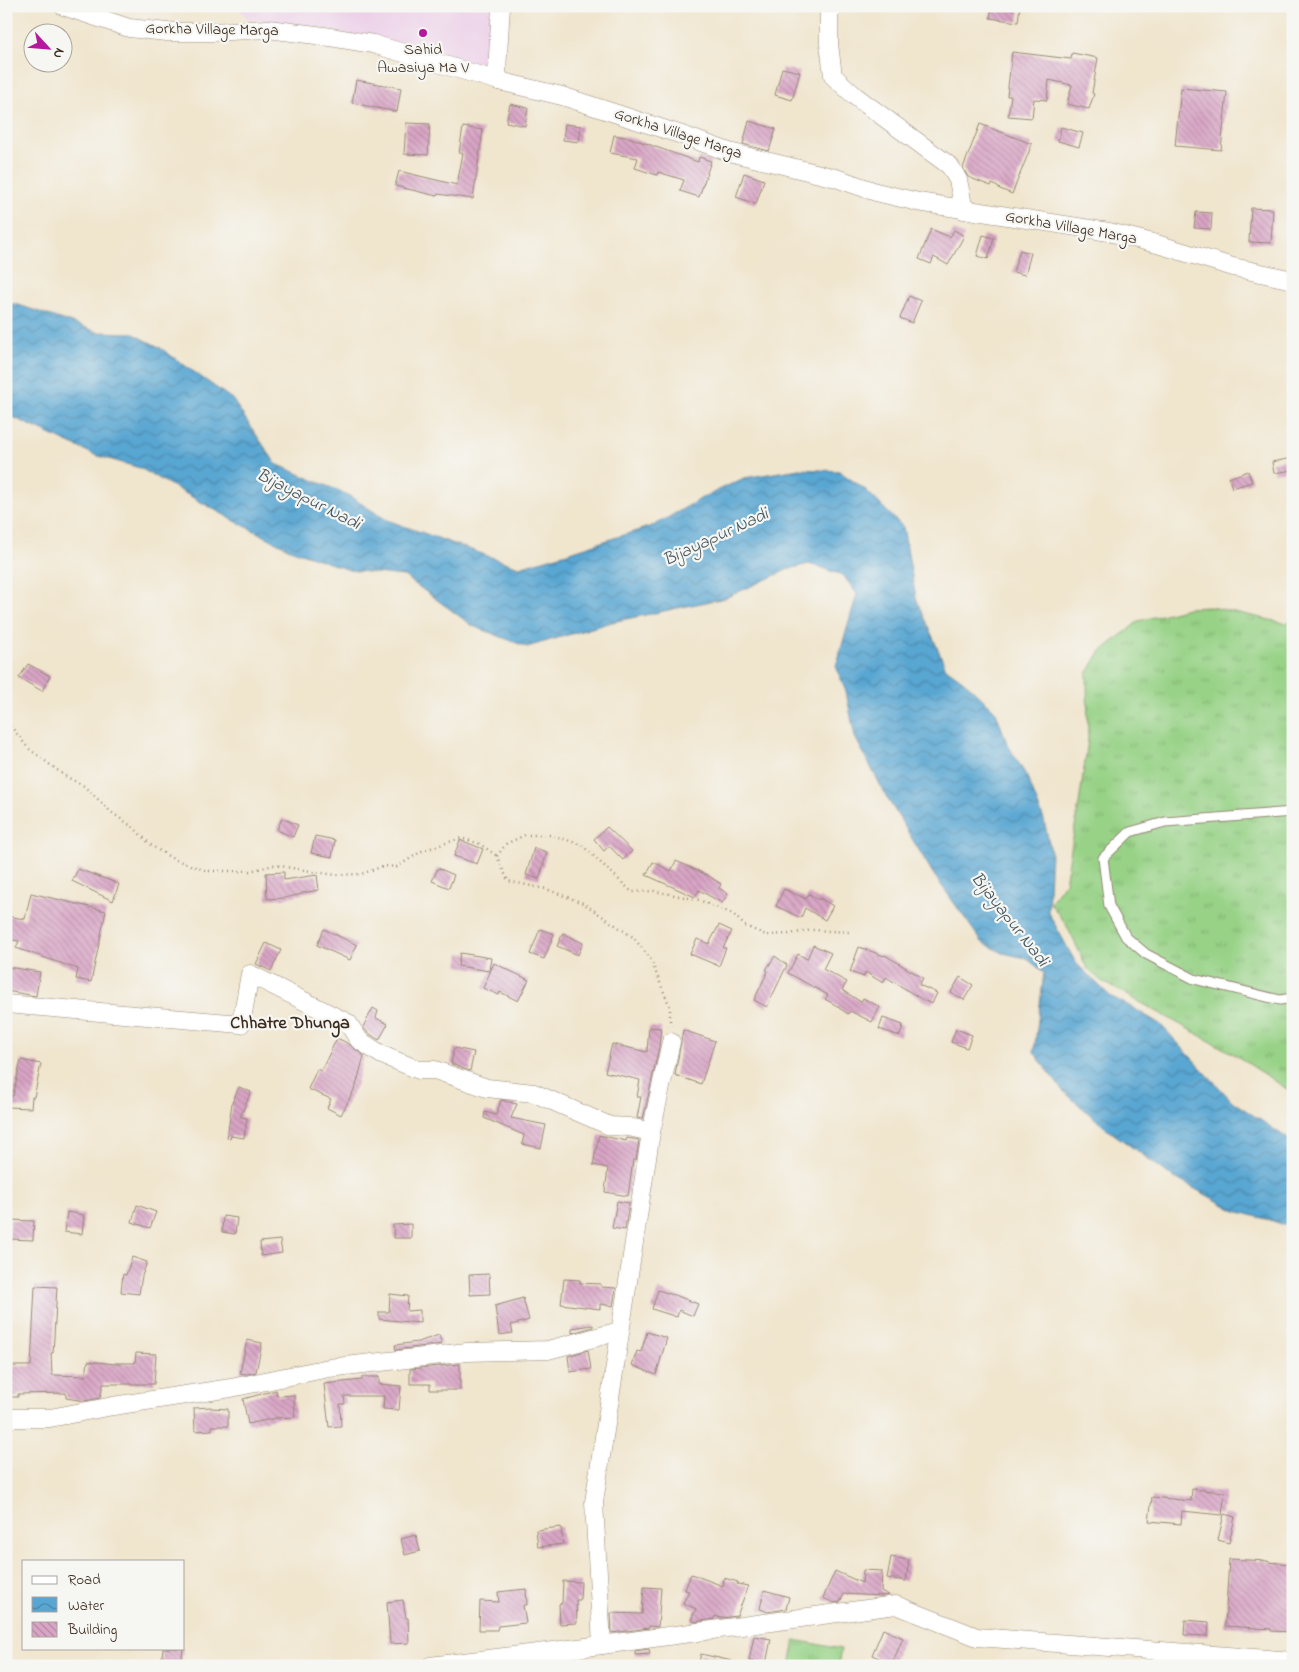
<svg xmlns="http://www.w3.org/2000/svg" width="1299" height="1672" font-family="'Indie Flower',sans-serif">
<defs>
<pattern id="grass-tufts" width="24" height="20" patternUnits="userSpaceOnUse" patternTransform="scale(1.25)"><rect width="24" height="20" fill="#97d286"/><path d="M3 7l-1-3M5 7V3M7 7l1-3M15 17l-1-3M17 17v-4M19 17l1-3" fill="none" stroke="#83b473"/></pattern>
<pattern id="water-waves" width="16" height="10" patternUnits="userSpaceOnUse" patternTransform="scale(1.25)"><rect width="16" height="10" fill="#58a6d2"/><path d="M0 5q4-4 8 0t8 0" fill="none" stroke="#4a87aa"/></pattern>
<pattern id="building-back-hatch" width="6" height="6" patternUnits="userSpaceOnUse" patternTransform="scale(1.25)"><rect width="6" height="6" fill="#d9a5c6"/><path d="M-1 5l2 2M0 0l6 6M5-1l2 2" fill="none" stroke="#b187a0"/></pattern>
</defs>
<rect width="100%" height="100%" fill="#f6f6f2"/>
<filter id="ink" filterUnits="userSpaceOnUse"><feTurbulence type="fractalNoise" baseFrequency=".02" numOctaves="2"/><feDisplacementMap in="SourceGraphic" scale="10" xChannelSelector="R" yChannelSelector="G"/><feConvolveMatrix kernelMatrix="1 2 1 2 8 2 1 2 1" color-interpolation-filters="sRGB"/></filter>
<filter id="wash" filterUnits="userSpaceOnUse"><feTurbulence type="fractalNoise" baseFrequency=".0096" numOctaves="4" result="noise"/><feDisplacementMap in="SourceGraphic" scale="20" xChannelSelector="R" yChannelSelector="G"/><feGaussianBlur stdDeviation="1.12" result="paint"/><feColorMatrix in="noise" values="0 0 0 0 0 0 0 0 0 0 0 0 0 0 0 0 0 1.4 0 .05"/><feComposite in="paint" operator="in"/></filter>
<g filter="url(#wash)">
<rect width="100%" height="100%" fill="#f0e5cd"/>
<!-- built -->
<polygon fill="#edd1e9" points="241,6 495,6 491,71 317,27 248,19 239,9"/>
<!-- grass -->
<g fill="url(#grass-tufts)" stroke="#697e52">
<polygon points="1211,607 1284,623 1293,622 1293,1093 1237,1056 1100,980 1087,968 1066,924 1050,903 1065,883 1079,804 1088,740 1087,674 1100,652 1139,621 1187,608"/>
<polygon points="795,1640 841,1649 838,1666 790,1666"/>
</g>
<!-- water -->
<polygon fill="url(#water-waves)" stroke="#4a6878" points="6,304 16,304 98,332 132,333 159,347 232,399 276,464 346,494 387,520 519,567 567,553 655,525 702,498 744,478 799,469 839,471 866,490 903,527 916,598 946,668 964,681 996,712 1007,743 1027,777 1044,820 1051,852 1048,912 1076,963 1110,996 1135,1009 1160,1024 1232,1101 1293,1142 1293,1228 1273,1221 1236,1211 1173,1177 1107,1129 1062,1090 1034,1052 1044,972 1026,958 1003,953 982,942 934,875 886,796 855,737 846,692 836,666 857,594 843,575 809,564 789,569 725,598 612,622 527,647 473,626 404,576 349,570 290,549 235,521 140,468 95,455 6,414"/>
<g id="blocks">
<!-- building -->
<g fill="url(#building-back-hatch)">
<polygon points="992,6 1020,6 1018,22 990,18"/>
<polygon points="1012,52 1071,59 1072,53 1098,58 1092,93 1094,94 1089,109 1067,104 1072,85 1049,80 1047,100 1034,99 1032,118 1008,116 1011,96 1007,96"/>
<polygon points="782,68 800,72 792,100 775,95"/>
<polygon points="356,80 401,88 397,112 352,103"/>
<polygon points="1181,88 1227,92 1221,150 1175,146"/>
<polygon points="510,104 528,108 525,126 506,122"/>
<polygon points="749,121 776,129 769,151 743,144"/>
<polygon points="406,123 430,124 428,155 404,154"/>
<polygon points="565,124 581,126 579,142 563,140"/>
<polygon points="980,124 1032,144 1012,194 998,188 998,187 992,184 991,186 968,177 963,168"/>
<polygon points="463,127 483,130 473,199 438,194 437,196 395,186 399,171 457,185 463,153 459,153"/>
<polygon points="1061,127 1083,133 1079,147 1058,141"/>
<polygon points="614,135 631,138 698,162 699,157 711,161 699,197 680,191 684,180 658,172 657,175 635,168 638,158 610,153"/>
<polygon points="744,173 764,180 756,204 736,197"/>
<polygon points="1251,208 1273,209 1271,243 1249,242"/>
<polygon points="1196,212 1212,213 1211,229 1194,228"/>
<polygon points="931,229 950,237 954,230 964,236 948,265 934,257 931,264 919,259"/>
<polygon points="983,235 994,238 988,259 977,256"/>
<polygon points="1020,250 1031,253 1025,275 1013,272"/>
<polygon points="909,296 921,301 912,323 900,318"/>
<polygon points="1293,458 1293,470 1274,473 1272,462"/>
<polygon points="1248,471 1252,482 1232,488 1229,478"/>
<polygon points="28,664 50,676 42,691 19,678"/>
<polygon points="282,818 298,825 293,837 277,830"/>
<polygon points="607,827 632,851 623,860 609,846 604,851 594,839"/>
<polygon points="315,836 335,840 332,857 311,853"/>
<polygon points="460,840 483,849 477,864 454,856"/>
<polygon points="534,848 547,852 539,879 526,875"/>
<polygon points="676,861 707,875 721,884 719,888 728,894 722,903 699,890 695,897 646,875 653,862 671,871"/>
<polygon points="438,868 454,875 449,888 432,881"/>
<polygon points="78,869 119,884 113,901 72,881"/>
<polygon points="284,872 284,880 317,875 319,890 302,893 302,894 284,898 267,899 266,873"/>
<polygon points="784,889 806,899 809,894 819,900 820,898 833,906 825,920 805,908 801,918 776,906"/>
<polygon points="31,893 106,911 91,982 76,979 78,969 16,948 19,941 6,939 6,916 25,919"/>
<polygon points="719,925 732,931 723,948 726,948 719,966 690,954 697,939 709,944"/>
<polygon points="324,929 357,945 350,960 317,945"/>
<polygon points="540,929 554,934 544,959 530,954"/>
<polygon points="563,933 583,943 578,955 557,946"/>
<polygon points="266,943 281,950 271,971 256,964"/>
<polygon points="813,945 831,953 823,969 847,982 842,990 861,1002 863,998 880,1007 872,1022 850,1011 848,1014 839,1008 839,1007 825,999 828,995 788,973 798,954 807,959"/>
<polygon points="859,947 884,956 885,955 923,978 919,985 937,993 932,1004 923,1000 886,977 883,983 865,972 864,977 850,972"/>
<polygon points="460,953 491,958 489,971 458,966"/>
<polygon points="775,956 787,965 767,1007 754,1000 768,971 766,970"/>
<polygon points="494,963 529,980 518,1001 500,992 499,995 483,988"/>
<polygon points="8,967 40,972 36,996 6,991"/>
<polygon points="960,977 973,985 964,1000 951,992"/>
<polygon points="373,1008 378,1011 376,1018 388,1024 379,1040 367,1032 363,1027"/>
<polygon points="883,1018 903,1025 900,1036 879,1029"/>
<polygon points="649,1027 661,1028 659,1047 643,1119 637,1118 641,1097 637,1097 640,1080 605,1072 612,1044 647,1052"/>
<polygon points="956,1029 972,1035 967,1048 951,1042"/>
<polygon points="683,1030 715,1041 701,1084 675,1075"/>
<polygon points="337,1038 349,1044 364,1056 356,1086 341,1115 327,1108 331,1099 308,1089 317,1069 321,1071"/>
<polygon points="454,1048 474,1052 470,1071 451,1064"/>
<polygon points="21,1060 41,1064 34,1097 32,1097 31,1108 7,1107 8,1096 13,1096"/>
<polygon points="239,1087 251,1092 240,1117 247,1118 244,1138 231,1136 230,1139 227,1138 232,1103"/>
<polygon points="501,1100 517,1104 511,1118 546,1125 541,1148 522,1144 524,1135 484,1118 485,1112 496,1115"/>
<polygon points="599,1135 626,1141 627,1138 639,1140 636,1160 633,1160 628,1196 605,1192 608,1168 593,1165"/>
<polygon points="617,1201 629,1203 625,1230 612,1228"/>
<polygon points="137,1205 156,1212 150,1228 132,1222"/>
<polygon points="67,1212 84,1215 82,1234 64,1232"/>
<polygon points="223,1216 237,1218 235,1234 222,1232"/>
<polygon points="10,1220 34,1221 33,1240 9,1239"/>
<polygon points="411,1224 411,1238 394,1238 393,1225"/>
<polygon points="280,1240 282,1253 261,1256 260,1242"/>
<polygon points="132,1257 147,1262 142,1276 139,1294 121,1292 123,1274 126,1275"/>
<polygon points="489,1274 490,1294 470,1295 469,1275"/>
<polygon points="564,1279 580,1280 580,1283 601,1284 601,1287 616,1288 613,1306 600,1304 600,1309 561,1304"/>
<polygon points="35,1286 57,1287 53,1353 51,1353 52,1375 86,1376 88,1361 115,1364 115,1363 135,1363 136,1353 156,1354 154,1384 103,1384 100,1398 85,1401 66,1398 66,1393 18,1394 18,1397 6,1397 6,1366 31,1366"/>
<polygon points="658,1290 680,1297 698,1304 693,1316 679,1310 677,1317 652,1309"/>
<polygon points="390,1294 408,1296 407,1311 420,1310 420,1323 379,1319 379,1312 389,1312"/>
<polygon points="523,1298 529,1320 511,1325 513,1333 499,1335 495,1306"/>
<polygon points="593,1325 593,1327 572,1333 572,1328"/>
<polygon points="647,1332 667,1338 656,1375 632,1365 637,1351 641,1352"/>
<polygon points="439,1335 442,1344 396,1350 395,1345 418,1342"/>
<polygon points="247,1340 262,1343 256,1372 247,1374 240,1373"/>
<polygon points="588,1350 591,1369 570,1372 568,1356"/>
<polygon points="460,1364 460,1390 430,1390 430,1384 410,1384 410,1369"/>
<polygon points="362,1377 379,1377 379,1384 401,1386 399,1410 383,1409 384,1396 344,1396 345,1404 340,1404 341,1426 329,1427 324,1384 362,1380"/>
<polygon points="276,1390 277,1396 294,1395 295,1417 276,1418 248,1424 243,1399"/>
<polygon points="211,1407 211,1408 228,1409 228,1426 212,1426 212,1430 195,1431 194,1408"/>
<polygon points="1192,1489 1225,1492 1222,1515 1182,1511 1181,1524 1149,1521 1152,1497 1191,1501"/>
<polygon points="1224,1514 1235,1517 1229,1543 1218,1540"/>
<polygon points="561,1527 563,1544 538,1547 536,1530"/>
<polygon points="416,1535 420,1551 405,1555 401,1539"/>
<polygon points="891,1557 909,1560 906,1581 887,1578"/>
<polygon points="1229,1559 1268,1561 1268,1562 1293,1564 1293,1632 1271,1631 1271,1629 1225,1626"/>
<polygon points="863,1570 882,1571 881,1591 889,1595 881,1596 844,1594 840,1602 834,1603 823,1598 835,1571 862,1583"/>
<polygon points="691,1574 723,1586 724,1578 738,1582 737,1584 748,1586 737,1616 721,1618 715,1616 714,1619 695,1622 691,1620 696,1609 683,1603 689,1591 685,1590"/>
<polygon points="563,1581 581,1582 580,1600 576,1600 577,1623 560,1624 559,1604 562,1603"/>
<polygon points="644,1587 661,1588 658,1627 649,1626 649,1628 612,1633 611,1613 642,1614"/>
<polygon points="526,1589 527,1605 523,1605 526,1623 498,1626 497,1630 479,1630 480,1601 499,1602 498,1592"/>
<polygon points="764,1590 789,1597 786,1609 768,1612 760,1609"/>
<polygon points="403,1600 406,1618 408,1618 409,1643 390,1644 387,1602"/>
<polygon points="1185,1620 1209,1622 1208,1636 1184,1635"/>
<polygon points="883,1629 903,1638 892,1664 872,1655"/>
<polygon points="754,1636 771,1639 766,1664 749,1661"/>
<polygon points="163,1648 183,1648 181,1666 161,1666"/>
<polygon points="649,1649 650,1654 635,1655 635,1651"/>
<polygon points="701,1654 732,1661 732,1666 698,1666"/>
</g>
</g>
</g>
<g filter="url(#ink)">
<use href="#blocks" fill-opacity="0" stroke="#968876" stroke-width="1"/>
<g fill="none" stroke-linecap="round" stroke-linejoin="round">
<!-- service casing -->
<g stroke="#968876" stroke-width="11">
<polyline id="service" points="1293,812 1165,822 1130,832 1103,858 1109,906 1126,937 1146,954 1194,979 1280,1000 1293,998"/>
</g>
<!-- minor casing -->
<g stroke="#968876" stroke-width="19">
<g id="minor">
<polyline points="63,6 129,28 167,32 212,32 268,29 324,36 373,44 499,81 562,96 682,135 729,152 836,178 876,192 918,202 1109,232 1157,244 1233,267 1293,280"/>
<polyline points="834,6 829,14 829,44 833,76 855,96 950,166 958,180 964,210"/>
<polyline points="499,81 497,71 501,6"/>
<polyline points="6,1004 241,1024 250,974 348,1023 359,1040 382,1055 419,1070 435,1070 487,1088 534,1093 610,1126 629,1127 651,1132"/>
<polyline points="6,1418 50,1418 113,1406 231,1388 329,1368 467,1352 548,1350 620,1331"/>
<polyline points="602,1645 594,1502 651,1132 671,1042"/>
<polyline points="430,1666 602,1645 896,1605 977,1637 1293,1661"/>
</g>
</g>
<!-- path -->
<g stroke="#968876" stroke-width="2.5" stroke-dasharray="1 4" stroke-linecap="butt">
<polyline points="6,723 13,729 28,748 65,776 84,786 111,812 134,828 152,846 173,859 207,871 250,871 274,865 335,875 361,874 384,866 397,867 422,851 461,838 480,844 497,856"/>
<polyline points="670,1026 670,1007 650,958 633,937 583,903 546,889 508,881 497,856 506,844 525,835 552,835 582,845 632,892 654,891 699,900 733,914 745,926 766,935 789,934 812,930 850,932"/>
</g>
<!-- service -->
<use href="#service" stroke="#fff" stroke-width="9"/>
<!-- minor -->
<use href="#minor" stroke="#fff" stroke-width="18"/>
</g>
</g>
<!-- markers -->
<circle fill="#b5179e" stroke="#f6f6f2" stroke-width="2" cx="423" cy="33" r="5"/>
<g text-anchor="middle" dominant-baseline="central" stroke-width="4.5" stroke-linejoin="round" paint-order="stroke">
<!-- street labels -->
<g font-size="16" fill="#3b2a1e" stroke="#f6f6f2">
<text transform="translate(212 30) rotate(1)">Gorkha Village Marga</text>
<text transform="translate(678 134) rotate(18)">Gorkha Village Marga</text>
<text transform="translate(1071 228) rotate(10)">Gorkha Village Marga</text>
</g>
<!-- poi labels -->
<g font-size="16" fill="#3b2a1e" stroke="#f6f6f2">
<text x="423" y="50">Sahid<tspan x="423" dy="18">Awasiya Ma V</tspan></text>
</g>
<!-- water labels -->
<g font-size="18" font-style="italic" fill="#45555d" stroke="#f6f6f2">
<text transform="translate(308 500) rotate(27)">Bijayapur Nadi</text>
<text transform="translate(716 538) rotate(-25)">Bijayapur Nadi</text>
<text transform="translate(1009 920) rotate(52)">Bijayapur Nadi</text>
</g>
<!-- neighbourhood labels -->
<g font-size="18" font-weight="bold" fill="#3b2a1e" stroke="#f6f6f2">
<text x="290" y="1024">Chhatre Dhunga</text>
</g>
</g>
<!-- margin -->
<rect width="1299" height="1672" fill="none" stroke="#f6f6f2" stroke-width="25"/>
<!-- legend -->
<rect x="22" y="1560" width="162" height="90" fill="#f6f6f2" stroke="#aba49d"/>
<rect x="32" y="1576" width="25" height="8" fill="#ffffff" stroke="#aba49d"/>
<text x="68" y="1584" font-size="15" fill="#3b2a1e">Road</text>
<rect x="32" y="1597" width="25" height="15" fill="url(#water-waves)" stroke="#aba49d"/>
<text x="68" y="1610" font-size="15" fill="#3b2a1e">Water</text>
<rect x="32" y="1622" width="25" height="15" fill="url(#building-back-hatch)" stroke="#aba49d"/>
<text x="68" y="1634" font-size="15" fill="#3b2a1e">Building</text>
<!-- north arrow -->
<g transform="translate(48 48) rotate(116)"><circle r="24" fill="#f6f6f2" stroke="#aba49d"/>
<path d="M0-4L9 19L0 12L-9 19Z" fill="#b5179e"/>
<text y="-8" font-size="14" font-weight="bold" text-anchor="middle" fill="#3b2a1e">N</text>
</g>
</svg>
